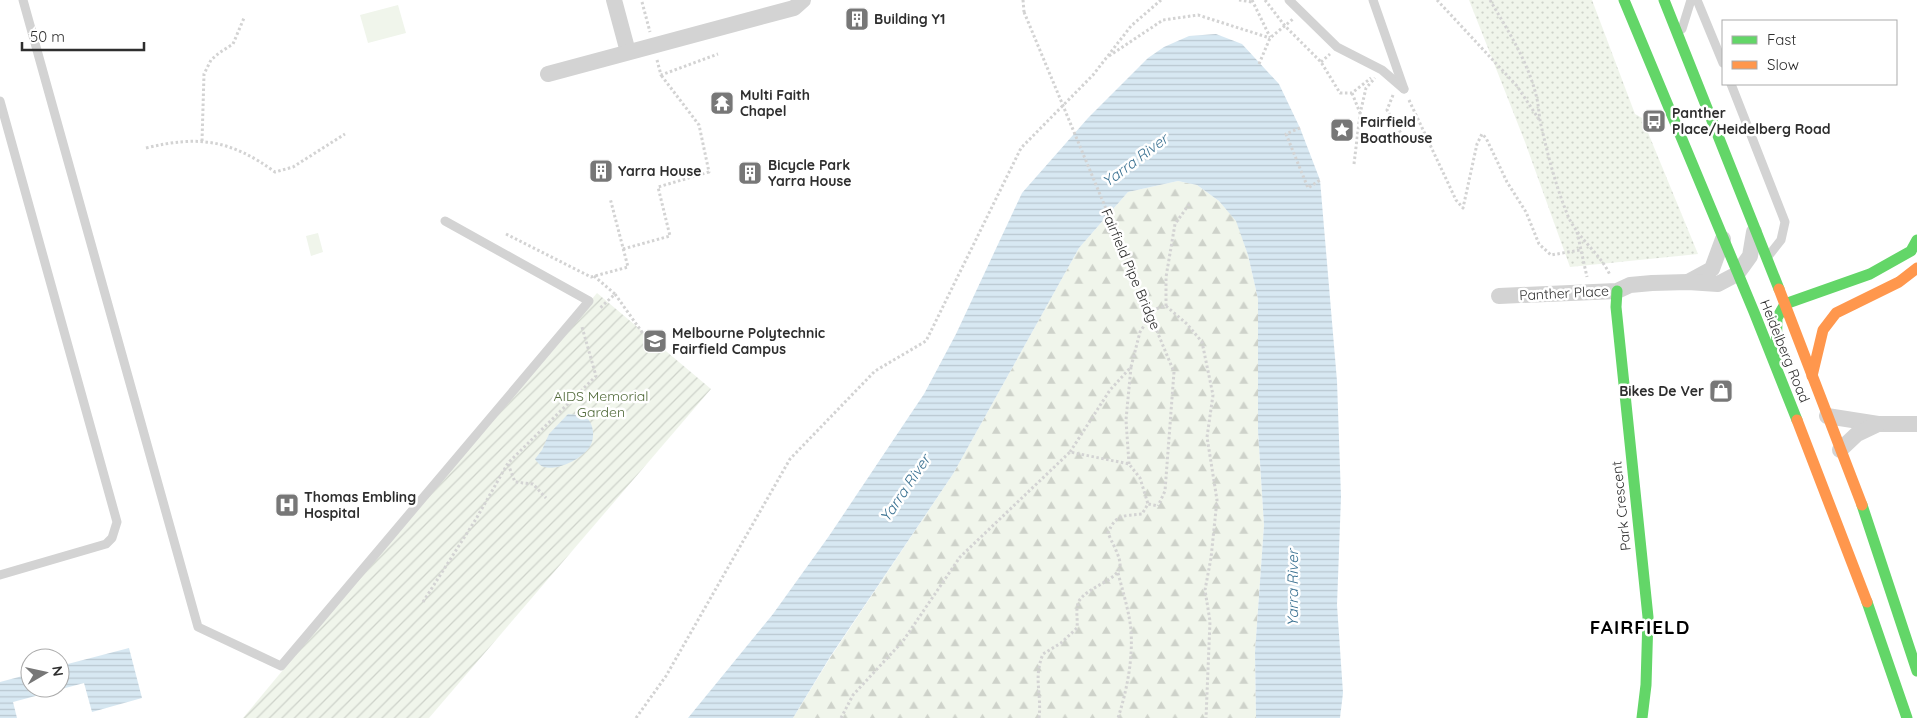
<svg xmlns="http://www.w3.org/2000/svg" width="1917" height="718" font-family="Quicksand,sans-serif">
<defs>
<pattern id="grass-dots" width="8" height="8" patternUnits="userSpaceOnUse" patternTransform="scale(1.25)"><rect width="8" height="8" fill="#f0f5eb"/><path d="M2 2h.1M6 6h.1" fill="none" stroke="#ced2ca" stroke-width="1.8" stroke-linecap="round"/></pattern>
<pattern id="forest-firs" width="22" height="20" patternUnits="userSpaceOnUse" patternTransform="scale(1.25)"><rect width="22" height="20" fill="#f0f5eb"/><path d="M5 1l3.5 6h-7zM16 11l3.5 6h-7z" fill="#ced2ca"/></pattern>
<pattern id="garden-furrows" width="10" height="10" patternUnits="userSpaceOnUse" patternTransform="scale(1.25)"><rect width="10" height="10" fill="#f0f5eb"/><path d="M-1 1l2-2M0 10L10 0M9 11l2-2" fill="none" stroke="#ced2ca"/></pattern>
<pattern id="water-rules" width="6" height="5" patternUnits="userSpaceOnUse" patternTransform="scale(1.25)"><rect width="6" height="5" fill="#d7e8f2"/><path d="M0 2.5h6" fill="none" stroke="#b9c7d0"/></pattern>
</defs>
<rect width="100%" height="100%" fill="#fff"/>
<!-- grass -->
<polygon fill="url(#grass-dots)" points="1469,0 1592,0 1635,114 1642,118 1698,254 1570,267 1525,142"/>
<!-- forest -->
<polygon fill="url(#forest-firs)" points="1178,181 1197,185 1219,201 1237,221 1248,255 1258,299 1258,431 1264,525 1255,652 1256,718 793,718 830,658 953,474 1079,248 1128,192"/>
<!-- garden -->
<polygon fill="url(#garden-furrows)" points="597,293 711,389 429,718 243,718"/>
<!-- pitch -->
<g fill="#f0f5eb">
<polygon points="398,5 406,33 368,43 360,15"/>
<polygon points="318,233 323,252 311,256 306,236"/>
</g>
<!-- water -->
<g fill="url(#water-rules)">
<polygon points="1216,34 1242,44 1279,84 1300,128 1320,180 1337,381 1341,497 1337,605 1343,693 1340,718 1256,718 1255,652 1264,525 1258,431 1258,299 1248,255 1236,221 1219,201 1197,185 1178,181 1128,192 1079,248 953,474 830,657 793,718 688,718 773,614 829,536 924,394 956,334 1022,193 1088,118 1148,58 1164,47 1189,36"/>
<path d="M568,414C573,415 580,414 584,416C594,421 596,439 589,448C581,459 558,471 544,467C540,466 537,462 535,459L542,450L549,434Z"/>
<polygon points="129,648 142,698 92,712 84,683 13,702 17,718 0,718 0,682 30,674 30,688 60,688 60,666"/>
</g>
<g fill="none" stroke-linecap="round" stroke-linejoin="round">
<!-- path -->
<g stroke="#d3d3d3" stroke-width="3" stroke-dasharray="2.5 2.5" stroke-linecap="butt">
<polyline points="1023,0 1024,12"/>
<polyline points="1239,0 1252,2"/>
<polyline points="1252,0 1270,37"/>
<polyline points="1265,0 1285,26 1321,62 1340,93 1352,93 1371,78"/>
<polyline points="1437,0 1517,86 1540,121"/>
<path d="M1490,0C1508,31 1529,63 1537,99C1539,108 1539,117 1541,125C1548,156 1556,187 1568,216C1578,239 1600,253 1610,275"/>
<polyline points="642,2 650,32"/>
<polyline points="1109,56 1163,20 1198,15 1270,38"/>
<polyline points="657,60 661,75 718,54"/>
<polyline points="1321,62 1330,54"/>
<polyline points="1259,64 1270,38 1293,19"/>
<polyline points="1352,93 1360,113"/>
<polyline points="1393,95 1387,110 1402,135"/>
<polyline points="1409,100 1456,200 1463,208 1477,144 1482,134 1486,138 1507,182 1526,212 1539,244 1551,255 1580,250"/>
<polyline points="1300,128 1286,134 1308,188 1320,180"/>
<polyline points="202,141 204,74 211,60 219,53 233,44 244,18"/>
<path d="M146,148C199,135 231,140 275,172L293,167L345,134"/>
<polyline points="1354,164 1360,114 1366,88 1375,78"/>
<polyline points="1577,232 1587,277"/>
<polyline points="506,234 591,277 628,267 610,198"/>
<polyline points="623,249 670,236 658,187 709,172 699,125 661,75"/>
<polyline points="594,276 615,294 599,309"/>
<polyline points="615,294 644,335"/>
<polyline points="1166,306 1166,277 1175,224 1190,203"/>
<polyline points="1070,452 1110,390 1131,367 1140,332 1155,309 1166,306 1187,324 1202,342 1213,395 1207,437 1217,500 1211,558 1205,590 1210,621 1206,718"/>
<polyline points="508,464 515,482 533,484 546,498"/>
<polyline points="1129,464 1126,420 1131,367"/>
<path d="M1118,573C1123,592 1129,611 1131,630C1133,660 1127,690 1118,718"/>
<polyline points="423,602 476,519 508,463 596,376 582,327"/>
<polyline points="636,718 666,676 790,459 875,371 926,341 1021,148 1093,75 1131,26 1161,0"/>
<polyline points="841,718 853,695 903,641 960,557 1070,452 1129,464 1140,478 1148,504"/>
<path d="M1039,718C1042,694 1033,678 1043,654L1061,643L1077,628C1078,618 1075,610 1079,601C1087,587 1119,580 1120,566C1121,557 1111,541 1108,533C1116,514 1123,516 1142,514L1148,504L1158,506"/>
</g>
<!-- lane -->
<g stroke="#d3d3d3" stroke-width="9">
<polyline points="23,0 198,627 281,666 589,301 445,221"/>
<polyline points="1289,0 1337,47 1382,70 1404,89"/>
<polyline points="1373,0 1404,89"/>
<polyline points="1697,0 1723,63"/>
<polyline points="1682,29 1691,0"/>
<polyline points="1731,84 1785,222 1781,240 1770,254"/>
<polyline points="0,101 117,522 112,538 106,544 0,575"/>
</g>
<!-- street -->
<g stroke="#d3d3d3" stroke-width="16">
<polyline points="614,0 628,52"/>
<polyline points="548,74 794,8 803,0"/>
<polyline points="1688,282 1712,269 1723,239"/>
<polyline points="1499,296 1617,291 1630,285 1652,283 1688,282 1718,284 1737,274 1750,256 1754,232"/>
<polyline points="1827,416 1878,424 1917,424"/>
<polyline points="1840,450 1857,434 1878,424"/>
</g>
<!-- fast -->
<g stroke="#63d668" stroke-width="11">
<polyline points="1624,0 1754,312 1797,420"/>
<polyline points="1664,0 1779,289"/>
<polyline points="1617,291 1616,307 1648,617 1646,685 1642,718"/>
<polyline points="1776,364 1777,318 1785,304 1870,274 1911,251 1917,240"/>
<polyline points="1862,505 1917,671"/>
<polyline points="1867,602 1907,718"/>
</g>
<!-- slow -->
<g stroke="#ff974d" stroke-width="11">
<polyline points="1779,289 1862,505"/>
<polyline points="1812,376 1823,330 1836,313 1899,282 1917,268"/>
<polyline points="1797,420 1867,602"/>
</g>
<!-- path-bridge -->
<polyline stroke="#d3d3d3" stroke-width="3" stroke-dasharray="2.5 2.5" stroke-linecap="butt" points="1024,12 1174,372 1165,491 1158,506"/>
</g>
<!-- icons -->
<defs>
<g id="building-square" transform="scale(1.25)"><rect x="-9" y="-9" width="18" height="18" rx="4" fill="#777" stroke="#fff"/><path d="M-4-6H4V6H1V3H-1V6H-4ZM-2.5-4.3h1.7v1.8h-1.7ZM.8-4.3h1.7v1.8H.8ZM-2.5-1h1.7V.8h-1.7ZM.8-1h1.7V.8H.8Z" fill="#fff"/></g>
<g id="temple-square" transform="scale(1.25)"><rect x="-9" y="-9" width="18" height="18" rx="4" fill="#777" stroke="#fff"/><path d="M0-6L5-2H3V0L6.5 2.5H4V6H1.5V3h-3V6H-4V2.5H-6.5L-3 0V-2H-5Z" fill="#fff"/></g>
<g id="bus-square" transform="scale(1.25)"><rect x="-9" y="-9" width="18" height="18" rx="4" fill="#777" stroke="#fff"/><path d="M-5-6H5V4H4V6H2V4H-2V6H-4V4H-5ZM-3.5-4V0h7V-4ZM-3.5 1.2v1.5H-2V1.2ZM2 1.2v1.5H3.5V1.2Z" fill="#fff"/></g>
<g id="sight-square" transform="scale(1.25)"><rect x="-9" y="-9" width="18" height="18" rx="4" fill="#777" stroke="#fff"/><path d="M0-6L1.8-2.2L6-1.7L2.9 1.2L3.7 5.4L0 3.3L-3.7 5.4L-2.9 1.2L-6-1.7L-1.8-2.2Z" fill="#fff"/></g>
<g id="university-square" transform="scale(1.25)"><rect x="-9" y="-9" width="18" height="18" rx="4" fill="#777" stroke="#fff"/><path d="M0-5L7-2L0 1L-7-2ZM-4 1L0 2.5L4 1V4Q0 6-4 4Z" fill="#fff"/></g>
<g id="shop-square" transform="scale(1.25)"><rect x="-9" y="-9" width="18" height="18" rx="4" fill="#777" stroke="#fff"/><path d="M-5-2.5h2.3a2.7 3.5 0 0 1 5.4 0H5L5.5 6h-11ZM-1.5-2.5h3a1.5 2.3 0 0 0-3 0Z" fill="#fff"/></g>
<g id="hospital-square" transform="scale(1.25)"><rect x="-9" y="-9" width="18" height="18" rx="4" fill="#777" stroke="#fff"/><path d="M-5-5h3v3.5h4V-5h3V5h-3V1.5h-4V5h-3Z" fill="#fff"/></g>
</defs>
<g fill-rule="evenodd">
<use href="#building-square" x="857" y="19"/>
<use href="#temple-square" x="722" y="103"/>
<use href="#bus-square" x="1654" y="121"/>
<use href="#sight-square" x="1342" y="130"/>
<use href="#building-square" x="601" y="171"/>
<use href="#building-square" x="750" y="173"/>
<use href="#university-square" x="655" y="341"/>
<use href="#shop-square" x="1721" y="391"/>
<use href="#hospital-square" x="287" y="505"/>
</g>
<g text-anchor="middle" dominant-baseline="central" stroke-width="5" stroke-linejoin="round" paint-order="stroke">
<!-- poi labels -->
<g font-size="14" font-weight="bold" fill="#2e2e2e" stroke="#fff" text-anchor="start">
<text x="874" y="19">Building Y1</text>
<text x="740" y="95">Multi Faith<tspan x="740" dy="16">Chapel</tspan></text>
<text x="1672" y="113">Panther<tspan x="1672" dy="16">Place/Heidelberg Road</tspan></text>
<text x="1360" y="122">Fairfield<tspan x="1360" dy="16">Boathouse</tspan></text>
<text x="768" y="165">Bicycle Park<tspan x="768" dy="16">Yarra House</tspan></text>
<text x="618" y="171">Yarra House</text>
<text x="672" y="333">Melbourne Polytechnic<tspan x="672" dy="16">Fairfield Campus</tspan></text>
<text x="1704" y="391" text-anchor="end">Bikes De Ver</text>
<text x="304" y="497">Thomas Embling<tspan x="304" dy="16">Hospital</tspan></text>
</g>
<!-- street labels -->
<g font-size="14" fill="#2e2e2e" stroke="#fff">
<text transform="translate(1131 269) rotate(67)">Fairfield Pipe Bridge</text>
<text transform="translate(1564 293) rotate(-3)">Panther Place</text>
<text transform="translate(1785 351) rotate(68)">Heidelberg Road</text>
<text transform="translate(1621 506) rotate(-96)">Park Crescent</text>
</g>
<!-- park labels -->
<g font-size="14" fill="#516a3a" stroke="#fff">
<text x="601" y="396">AIDS Memorial<tspan x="601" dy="16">Garden</tspan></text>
</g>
<!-- water labels -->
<g font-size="15" font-style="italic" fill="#3a7191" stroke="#fff">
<text transform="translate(1135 160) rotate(-37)">Yarra River</text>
<text transform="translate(905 488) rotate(-56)">Yarra River</text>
<text transform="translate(1292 588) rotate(-90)">Yarra River</text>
</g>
<!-- district labels -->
<g font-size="19" font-weight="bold" letter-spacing="1" fill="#000" stroke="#fff">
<text x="1640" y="627">FAIRFIELD</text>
</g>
</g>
<!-- legend -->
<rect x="1722" y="20" width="175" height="65" fill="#ffffff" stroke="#ababab"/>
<rect x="1732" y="36" width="25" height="8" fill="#63d668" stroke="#ababab"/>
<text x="1767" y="45" font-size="15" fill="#2e2e2e">Fast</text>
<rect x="1732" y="61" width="25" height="8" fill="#ff974d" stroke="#ababab"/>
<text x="1767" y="70" font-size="15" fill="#2e2e2e">Slow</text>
<!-- north arrow -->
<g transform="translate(45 673) rotate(81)"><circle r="24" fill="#ffffff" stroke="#ababab"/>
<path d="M0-4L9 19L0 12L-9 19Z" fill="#777777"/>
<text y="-8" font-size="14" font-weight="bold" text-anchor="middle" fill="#2e2e2e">N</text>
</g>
<!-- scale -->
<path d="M22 42v8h122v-8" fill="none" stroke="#2e2e2e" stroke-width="2.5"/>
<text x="30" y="42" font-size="15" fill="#2e2e2e" stroke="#ffffff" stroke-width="4" paint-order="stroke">50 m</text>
</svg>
